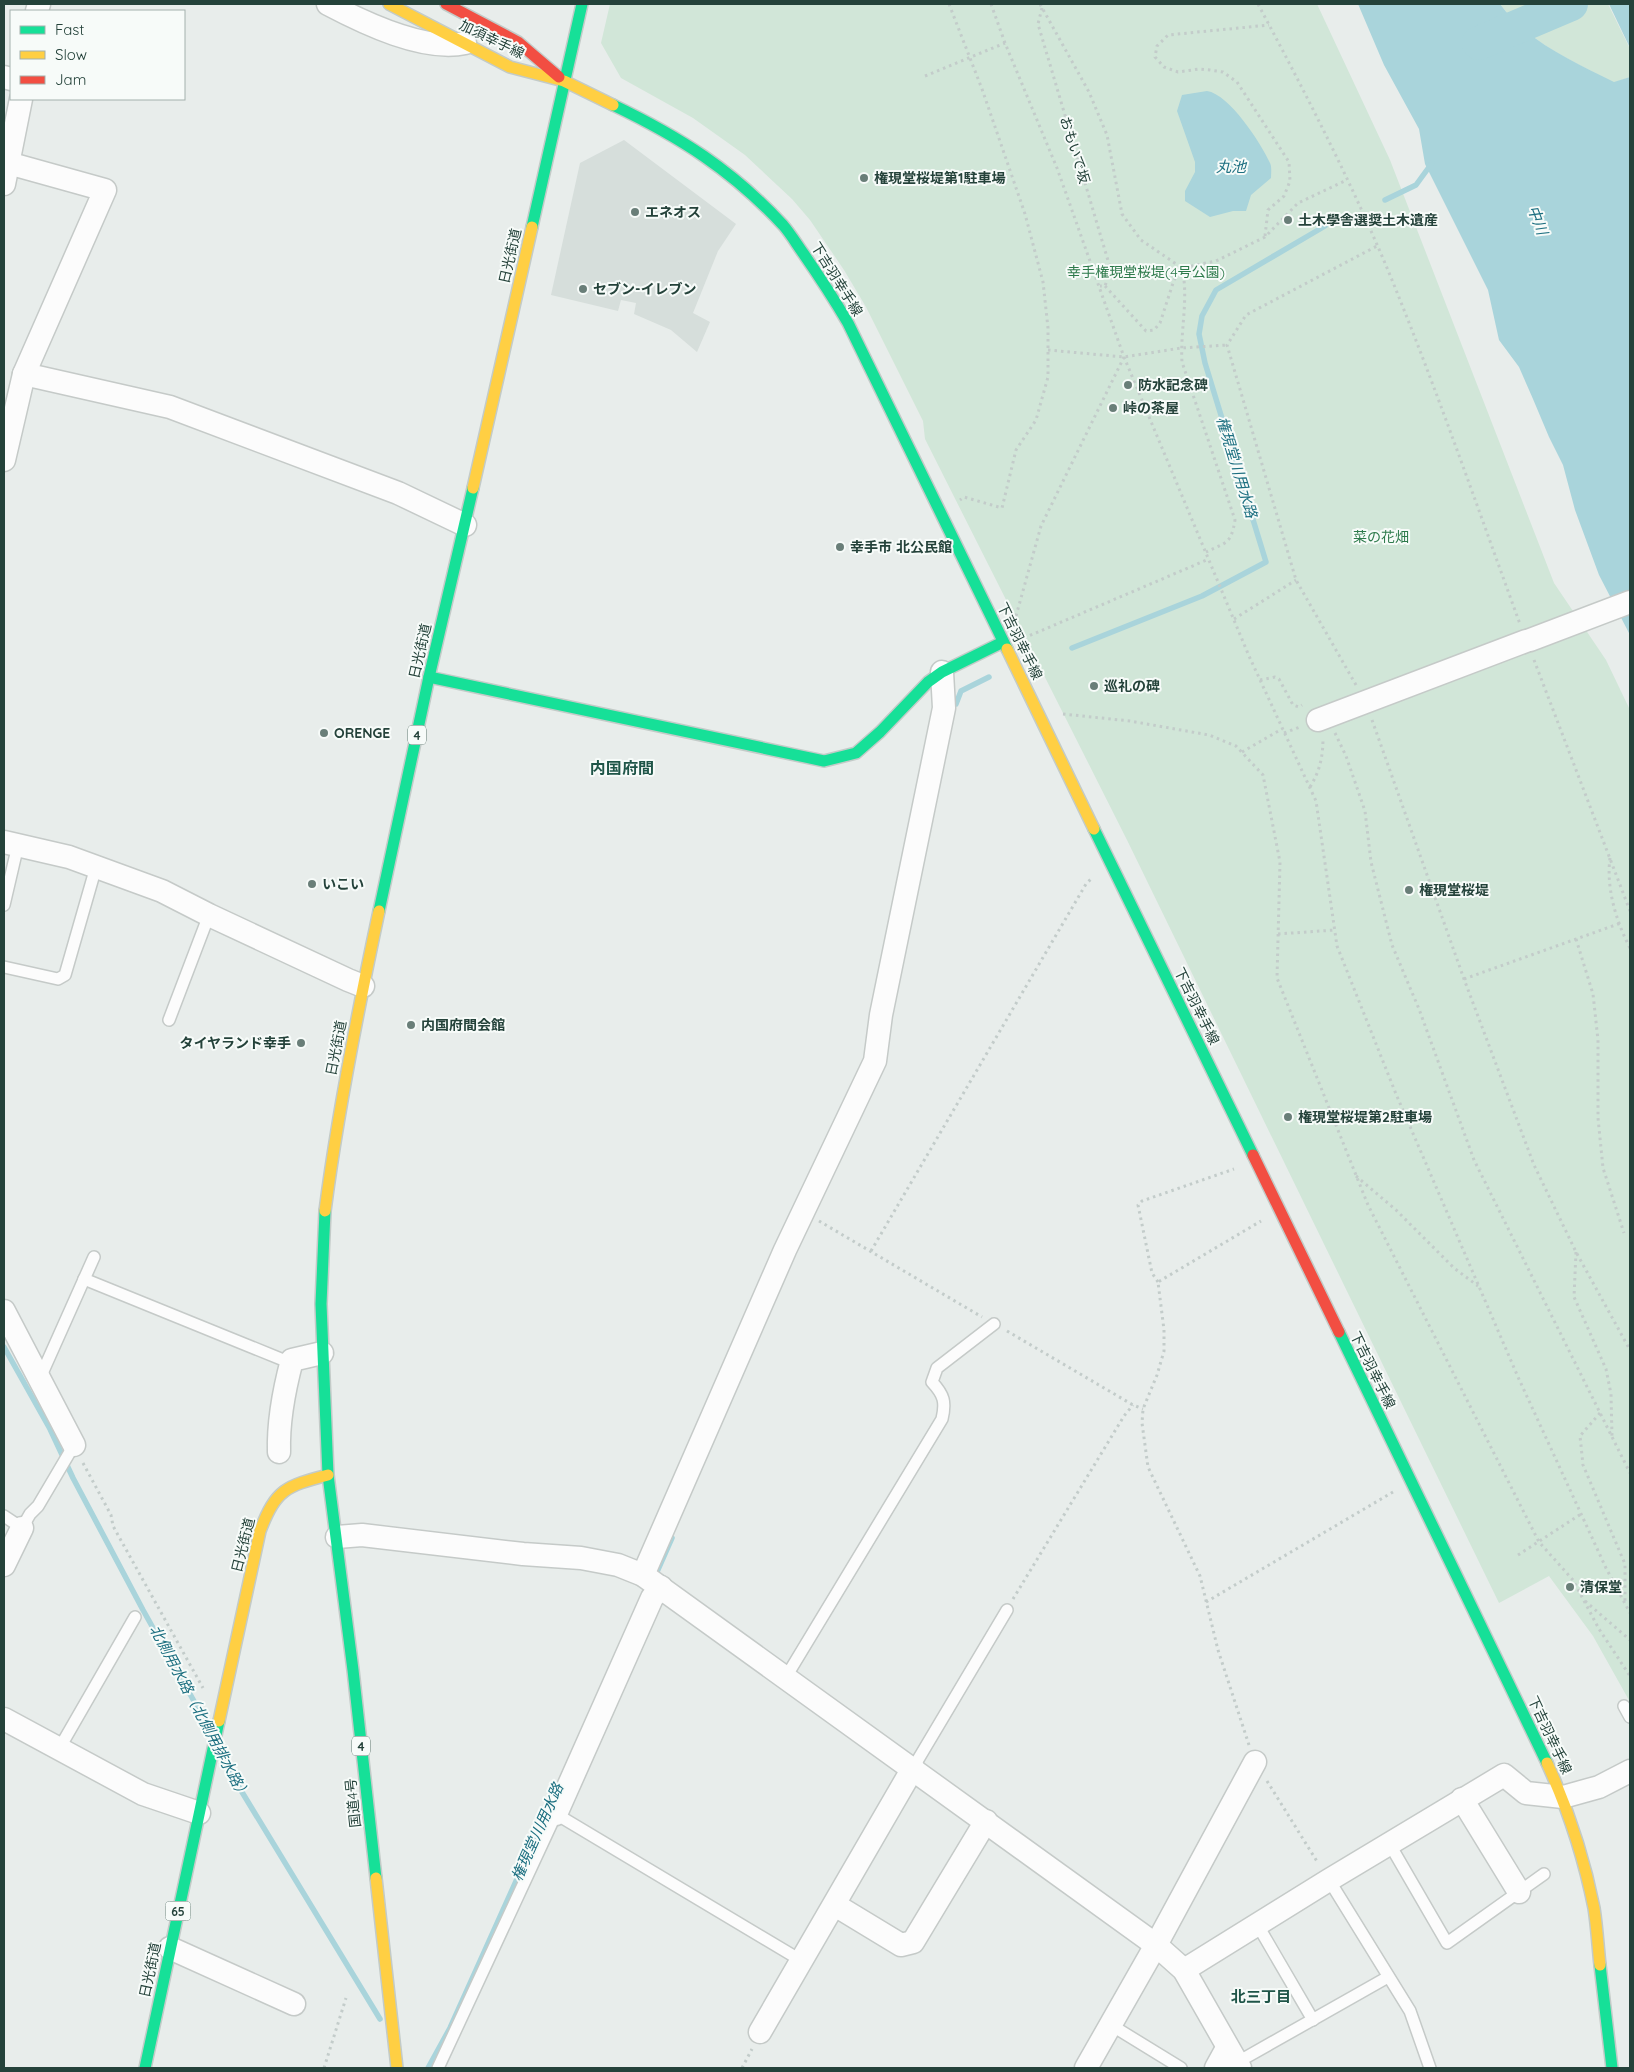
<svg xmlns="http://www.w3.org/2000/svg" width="1634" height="2072" font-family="Quicksand,'Noto Sans JP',sans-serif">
<rect width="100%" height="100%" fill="#e8edeb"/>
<!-- built -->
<polygon fill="#d6dedb" points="624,140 736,224 718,251 693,313 710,322 697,352 671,330 634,314 636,303 621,300 618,311 551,295 580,163"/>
<!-- green -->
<g fill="#d1e6d8">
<polygon points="610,4 1317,4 1390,160 1554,583 1606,660 1630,710 1630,1702 1593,1636 1549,1576 1499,1603 1127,840 925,439 923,421 866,307 844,270 810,220 792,199 745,155 693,118 621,78 601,43"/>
<path d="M1500,4H1608L1630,49V77L1614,83C1574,61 1528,43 1500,4Z"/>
</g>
<!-- water -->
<g fill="#a9d4db">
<path d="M1358,4H1500C1528,42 1573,61 1614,82L1630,77V635L1599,575L1575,510L1563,465L1549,437L1533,399L1519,367L1499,340L1488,290L1425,164L1419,129L1384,65Z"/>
<polygon points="1609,4 1630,4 1630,48"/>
<path d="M1207,91C1229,94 1261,143 1270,163C1272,167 1271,173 1271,178L1251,195L1246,211H1233L1210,217L1185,201V191L1195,172V162L1177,111L1182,95Z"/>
</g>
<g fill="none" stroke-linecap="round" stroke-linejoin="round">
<!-- stream -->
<g stroke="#a9d4db" stroke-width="5.5">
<polyline points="1385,200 1416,185 1432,163"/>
<polyline points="1072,648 1202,596 1266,562 1205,363 1199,334 1202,316 1216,290 1325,226"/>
<polyline points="956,704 961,691 989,677"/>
<polyline points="4,1347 50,1429 73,1478 143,1610 209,1728"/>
<polyline points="657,1572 672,1538"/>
<polyline points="222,1755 231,1774 380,2019"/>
<polyline points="428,2068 450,2028 548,1810"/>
</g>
<!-- river -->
<polyline stroke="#a9d4db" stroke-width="34" points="1479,43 1571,4"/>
<!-- lane casing -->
<g stroke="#c5cac8" stroke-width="14">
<g id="lane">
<polyline points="4,905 18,845"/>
<polyline points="4,967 58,979 65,975 96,867"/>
<polyline points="169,1020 209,915"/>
<polyline points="84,1279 281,1359 292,1360"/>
<polyline points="40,1378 94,1257"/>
<polyline points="4,1516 22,1528 30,1514 38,1506 74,1445"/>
<path d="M786,1677L942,1419C946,1402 944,1395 932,1382L937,1368L994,1324"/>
<polyline points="1624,1706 1630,1717"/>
<polyline points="59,1749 135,1617"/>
<polyline points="913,1768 1007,1610"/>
<polyline points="1389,1843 1447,1943 1544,1874"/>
<polyline points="1329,1880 1410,2011 1430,2068"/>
<polyline points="1257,1924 1313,2020"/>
<polyline points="1111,2025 1181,2068"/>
<polyline points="1236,2063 1388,1977"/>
<polyline points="438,2068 556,1814 802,1961"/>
</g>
</g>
<!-- street casing -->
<g stroke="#c5cac8" stroke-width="25">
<g id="street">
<path d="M328,4C364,23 424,52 465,43"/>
<polyline points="37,11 39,4"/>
<polyline points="4,77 11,79"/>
<polyline points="8,163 105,190 24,374"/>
<polyline points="4,184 21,99"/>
<polyline points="4,460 24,374 170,407 398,493 465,525"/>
<polyline points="1530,640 1630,602"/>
<polyline points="1318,720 1526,641"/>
<polyline points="4,842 69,857 162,891 209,915 348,980 363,986"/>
<polyline points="4,1311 74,1445"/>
<path d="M279,1452C278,1420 284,1390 292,1360L322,1353"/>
<polyline points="337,1537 362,1535 523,1554 581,1558 618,1565 643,1575 1156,1945 1184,1970 1240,2068"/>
<polyline points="4,1565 22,1528"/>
<polyline points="643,1575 785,1250 875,1061 881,1015 944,708 942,672"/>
<polyline points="4,1719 143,1794 199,1813"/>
<polyline points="1462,1799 1519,1892"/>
<polyline points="556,1814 652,1598 661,1587"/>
<polyline points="835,1905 901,1945 913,1942 986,1821"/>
<polyline points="170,1948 294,2004"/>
<polyline points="1184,1970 1329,1880 1504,1775 1526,1793 1563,1797 1599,1787 1630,1771"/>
<polyline points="760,2032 913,1768"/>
<polyline points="1086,2068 1156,1945 1255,1762"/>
<polyline points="1216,2068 1227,2048"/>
</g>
</g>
<!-- fast casing -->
<g stroke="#c3cbc8" stroke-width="14">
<g id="fast">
<path d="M613,105C680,137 732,170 783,225C790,233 796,243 803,253C819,276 834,299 848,323L1007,649"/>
<polyline points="532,227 582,4"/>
<polyline points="429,677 824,761 856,753 880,732 928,682 942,672 1003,642"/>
<polyline points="1094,829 1253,1155"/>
<polyline points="379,911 429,677 473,488"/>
<polyline points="325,1211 321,1304 328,1475 353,1670 376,1878"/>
<polyline points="1339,1332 1547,1763"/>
<polyline points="1600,1965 1612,2068"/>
<polyline points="145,2068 219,1721"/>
</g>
</g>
<!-- slow casing -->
<g stroke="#c3cbc8" stroke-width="14">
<g id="slow">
<polyline points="389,4 510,67 564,81 613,105"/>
<polyline points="473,488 532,227"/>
<polyline points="1007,649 1094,829"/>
<path d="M325,1211C338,1110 358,1010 379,911"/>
<path d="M219,1721L260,1531C276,1489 286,1486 328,1475"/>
<path d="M1547,1763C1568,1809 1584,1858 1594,1908C1597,1927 1598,1947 1600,1965"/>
<polyline points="376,1878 397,2068"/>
</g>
</g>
<!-- jam casing -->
<g stroke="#c3cbc8" stroke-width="14">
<g id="jam">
<polyline points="446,4 518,42 559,77"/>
<polyline points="1253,1155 1339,1332"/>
</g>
</g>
<!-- path -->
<g stroke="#c3ccca" stroke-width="3" stroke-dasharray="2.5 4" stroke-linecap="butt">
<polyline points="949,4 982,89 1025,214 1043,282 1048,328 1048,377 1036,420 1016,450 1002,508 964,497 960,500"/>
<polyline points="991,4 1005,43 1057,168 1124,357 1249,656 1316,801 1337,946 1396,1094 1518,1377 1606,1568 1630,1613"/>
<polyline points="1040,4 1089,92 1107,135 1122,214 1141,240 1182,268 1216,261 1265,237 1298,203 1347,180"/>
<path d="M1258,4C1306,94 1353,185 1392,280C1438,393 1478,509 1520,624"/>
<polyline points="1042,8 1038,24 1109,264 1108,277 1105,286 1100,286"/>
<polyline points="925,76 1005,43"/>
<polyline points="1265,236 1268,210 1284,196 1290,181 1289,162 1237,82 1223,72 1210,70 1199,69 1178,72 1164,67 1155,57 1157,46 1168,35 1269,25"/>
<path d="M1182,268C1189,299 1180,330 1182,362L1235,520C1231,544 1227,542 1206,552"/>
<polyline points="1105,286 1146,331 1154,330 1160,323 1174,280 1182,268"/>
<polyline points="1048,350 1124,357 1181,348 1227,345"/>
<polyline points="1016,616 1041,526 1124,357"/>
<polyline points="1234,619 1296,580"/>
<polyline points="1024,638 1209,559"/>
<polyline points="1534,660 1630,911"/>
<polyline points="1260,680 1275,677 1279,679 1293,705 1299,707 1302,705"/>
<polyline points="1356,685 1296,580 1227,345 1246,315 1377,246"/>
<polyline points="1063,714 1130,721 1209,735 1236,746 1263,775 1280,862 1277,978 1368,1205 1539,1542 1573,1580 1599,1629 1630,1676"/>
<polyline points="1372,720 1464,979 1534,1165 1576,1252 1630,1350"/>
<polyline points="1284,733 1300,727"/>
<polyline points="1335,733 1346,756 1365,811 1371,862 1392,945 1419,1009 1474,1160 1630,1473"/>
<polyline points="1242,752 1282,729"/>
<path d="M1310,787C1320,771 1323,756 1323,738"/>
<path d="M1610,858C1606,888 1616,921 1630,948"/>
<polyline points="1278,934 1335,930"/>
<polyline points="1576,939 1593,994 1598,1040 1598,1118 1603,1168 1624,1233"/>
<polyline points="1464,979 1621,923"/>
<polyline points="1356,1176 1396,1210 1454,1268 1478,1286"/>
<polyline points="819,1221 982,1317"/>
<polyline points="871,1251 1086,884 1093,877"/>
<polyline points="1576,1252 1574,1297 1606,1369 1611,1394 1612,1436"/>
<polyline points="1158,1282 1152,1273 1138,1205 1142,1201 1234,1169"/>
<polyline points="1007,1331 1133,1405 1143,1409"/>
<polyline points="1600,1413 1580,1436 1583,1465 1625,1564 1625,1601"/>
<polyline points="83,1463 111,1515 113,1526 203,1688"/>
<polyline points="1518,1555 1581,1514"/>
<polyline points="1013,1599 1124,1416 1133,1405"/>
<polyline points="1585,1601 1630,1640"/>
<polyline points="1206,1602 1393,1492"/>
<polyline points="1249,1745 1218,1650 1200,1576 1148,1467 1142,1423 1143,1409 1157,1375 1164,1351 1164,1330 1158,1282 1261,1221"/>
<polyline points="1267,1781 1318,1863"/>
<polyline points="324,2068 346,1998"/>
<polyline points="742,2068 752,2049"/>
</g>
<!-- lane -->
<use href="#lane" stroke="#fcfcfc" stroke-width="11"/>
<!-- street -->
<use href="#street" stroke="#fcfcfc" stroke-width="22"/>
<!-- fast -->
<use href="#fast" stroke="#16e098" stroke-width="11"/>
<!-- slow -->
<use href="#slow" stroke="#ffcf43" stroke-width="11"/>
<!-- jam -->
<use href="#jam" stroke="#f24e42" stroke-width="11"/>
</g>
<!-- markers -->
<g fill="#697e78" stroke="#f7fbf9" stroke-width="2">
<circle cx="864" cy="178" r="5"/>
<circle cx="635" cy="212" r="5"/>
<circle cx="1288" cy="220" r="5"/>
<circle cx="583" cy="289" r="5"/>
<circle cx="1128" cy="385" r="5"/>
<circle cx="1113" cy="408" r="5"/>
<circle cx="840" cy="547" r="5"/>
<circle cx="1094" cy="686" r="5"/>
<circle cx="324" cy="733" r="5"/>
<circle cx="312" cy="884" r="5"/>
<circle cx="1409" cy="890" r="5"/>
<circle cx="411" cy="1025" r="5"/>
<circle cx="301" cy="1043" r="5"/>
<circle cx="1288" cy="1117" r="5"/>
<circle cx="1570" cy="1587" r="5"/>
</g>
<g text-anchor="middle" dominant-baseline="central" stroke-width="4" stroke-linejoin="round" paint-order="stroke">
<!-- shield labels -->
<g fill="#f7fbf9" stroke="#637a73" stroke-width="1">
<rect x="408" y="725.5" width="18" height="19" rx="4"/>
<rect x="352" y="1736.5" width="18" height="19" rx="4"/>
<rect x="165.5" y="1901.5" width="25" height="19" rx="4"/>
</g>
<g font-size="12" font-weight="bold" fill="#24423a">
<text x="417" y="735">4</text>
<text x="361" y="1746">4</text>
<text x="178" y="1911">65</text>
</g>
<!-- street labels -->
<g font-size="14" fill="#24423a" stroke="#f7fbf9">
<text transform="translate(492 39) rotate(26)">加須幸手線</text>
<text transform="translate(1075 150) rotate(73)">おもいで坂</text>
<text transform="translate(510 256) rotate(-77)">日光街道</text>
<text transform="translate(837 279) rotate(58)">下吉羽幸手線</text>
<text transform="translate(1020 641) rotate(64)">下吉羽幸手線</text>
<text transform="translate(420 651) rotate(-77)">日光街道</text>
<text transform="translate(1197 1006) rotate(64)">下吉羽幸手線</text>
<text transform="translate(336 1048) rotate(-79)">日光街道</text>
<text transform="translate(1373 1370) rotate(64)">下吉羽幸手線</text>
<text transform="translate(243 1545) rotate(-76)">日光街道</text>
<text transform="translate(1550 1735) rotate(65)">下吉羽幸手線</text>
<text transform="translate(353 1803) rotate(-96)">国道4号</text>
<text transform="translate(150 1970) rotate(-78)">日光街道</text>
</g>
<!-- poi labels -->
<g font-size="14" font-weight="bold" fill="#24423a" stroke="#f7fbf9" text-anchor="start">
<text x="874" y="178">権現堂桜堤第1駐車場</text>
<text x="645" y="212">エネオス</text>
<text x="1298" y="220">土木學舎選奨土木遺産</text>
<text x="593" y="289">セブン-イレブン</text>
<text x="1138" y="385">防水記念碑</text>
<text x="1123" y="408">峠の茶屋</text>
<text x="850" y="547">幸手市 北公民館</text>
<text x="1104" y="686">巡礼の碑</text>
<text x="334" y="733">ORENGE</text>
<text x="322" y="884">いこい</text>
<text x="1419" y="890">権現堂桜堤</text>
<text x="421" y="1025">内国府間会館</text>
<text x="291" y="1043" text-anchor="end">タイヤランド幸手</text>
<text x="1298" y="1117">権現堂桜堤第2駐車場</text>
<text x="1580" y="1587">清保堂</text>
</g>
<!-- park labels -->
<g font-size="14" fill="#2d7a4b" stroke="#f7fbf9">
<text x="1146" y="272">幸手権現堂桜堤(4号公園)</text>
<text x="1381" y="537">菜の花畑</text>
</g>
<!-- water labels -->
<g font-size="15" font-style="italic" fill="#1c6f80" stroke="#f7fbf9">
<text x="1231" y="166">丸池</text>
<text transform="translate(1538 220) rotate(69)">中川</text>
<text transform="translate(1237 467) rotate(73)">権現堂川用水路</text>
<text transform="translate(200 1712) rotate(62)">北側用水路（北側用排水路）</text>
<text transform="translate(537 1832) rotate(-66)">権現堂川用水路</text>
</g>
<!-- neighbourhood labels -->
<g font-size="15" font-weight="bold" fill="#1f5548" stroke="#f7fbf9">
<text x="1261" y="1996">北三丁目</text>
</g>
<!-- quarter labels -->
<g font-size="16" font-weight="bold" fill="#1f5548" stroke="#f7fbf9">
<text x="622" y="768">内国府間</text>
</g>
</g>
<!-- border -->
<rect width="1634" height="2072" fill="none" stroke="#24423a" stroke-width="10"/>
<!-- legend -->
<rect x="10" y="10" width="175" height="90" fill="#f7fbf9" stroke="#a3b1ad"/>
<rect x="20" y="26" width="25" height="8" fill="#16e098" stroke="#a3b1ad"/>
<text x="55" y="35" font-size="15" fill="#24423a">Fast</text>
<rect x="20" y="51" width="25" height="8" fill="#ffcf43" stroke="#a3b1ad"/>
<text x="55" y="60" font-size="15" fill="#24423a">Slow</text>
<rect x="20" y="76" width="25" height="8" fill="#f24e42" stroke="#a3b1ad"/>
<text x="55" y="85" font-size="15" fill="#24423a">Jam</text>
</svg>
